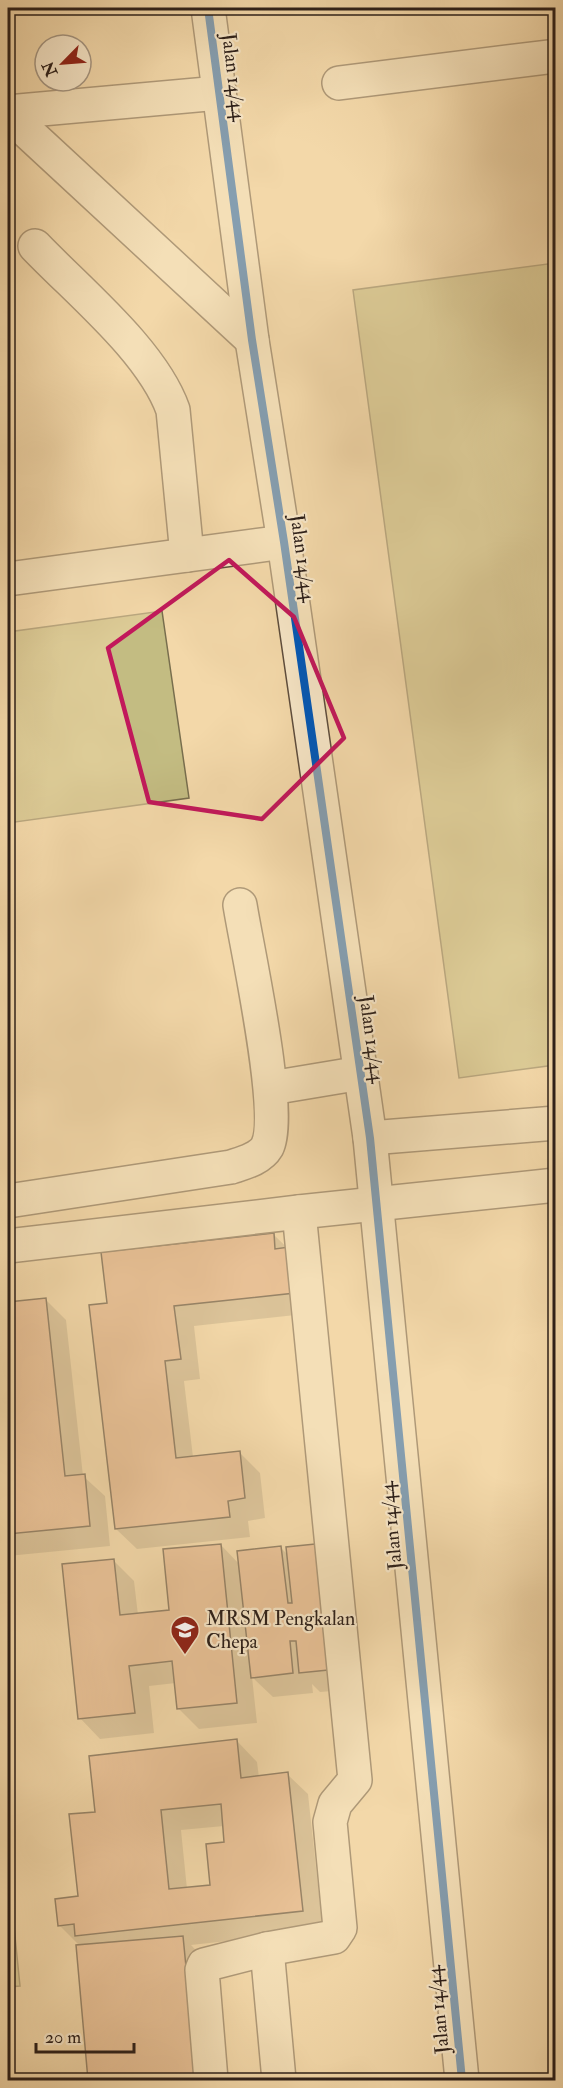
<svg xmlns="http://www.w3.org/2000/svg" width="563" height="2088" font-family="'IM FELL Double Pica',serif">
<rect width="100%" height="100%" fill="#f3d8a9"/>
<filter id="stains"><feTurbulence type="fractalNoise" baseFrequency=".00333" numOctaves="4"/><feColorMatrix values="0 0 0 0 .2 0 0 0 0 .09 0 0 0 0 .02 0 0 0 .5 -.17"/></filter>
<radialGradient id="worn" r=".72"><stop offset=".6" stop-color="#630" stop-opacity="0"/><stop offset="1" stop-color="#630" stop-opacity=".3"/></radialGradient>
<!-- green -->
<g fill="#c3bc82" stroke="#786e4e" stroke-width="1.5">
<polygon points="555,263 555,1065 459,1078 353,290"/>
<polygon points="162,611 189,798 8,823 8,632"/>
<polygon points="8,1867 20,1986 8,1987"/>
</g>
<!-- shadow -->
<g fill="#0003" fill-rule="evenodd">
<polygon points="273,1234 309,1269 314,1313 194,1326 200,1379 184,1381 193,1457 239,1452 260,1473 265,1518 248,1521 250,1537 137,1549 116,1529 108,1304"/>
<polygon points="46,1300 66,1320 83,1476 105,1496 110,1546 8,1556 8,1304"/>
<polygon points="221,1545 240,1565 281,1548 288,1555 358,1689 320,1692 312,1684 313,1693 273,1697 252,1677 257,1723 199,1729 178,1708 176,1683 149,1686 154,1733 100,1739 80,1718 114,1561 134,1581 138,1615 171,1611"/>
<path d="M237,1741L257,1762L259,1777L287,1774L308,1794L323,1931L191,1945L203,1958L215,2080H90L78,1946H80L59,1925L80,1897L96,1813ZM224,1826L226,1843L212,1886L187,1889L181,1830Z"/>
</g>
<!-- building -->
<g fill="#e1a883" stroke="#2c1f19" stroke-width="1.5" fill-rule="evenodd">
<polygon points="274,1233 275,1249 289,1247 295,1293 174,1306 181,1359 165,1361 176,1458 240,1451 245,1498 228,1501 230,1517 115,1529 89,1305 107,1303 101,1252"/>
<polygon points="46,1298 65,1476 85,1474 90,1526 8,1534 8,1302"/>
<polygon points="325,1543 338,1669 299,1673 296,1641 290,1641 293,1673 251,1678 237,1551 281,1546 288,1603 292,1603 286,1547"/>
<polygon points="221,1544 237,1703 177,1709 172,1661 129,1666 135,1713 78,1719 62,1564 114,1559 120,1615 169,1610 163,1549"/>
<path d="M237,1739L241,1778L288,1772L303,1911L75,1936L74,1924L58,1926L55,1899L78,1896L69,1814L95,1812L89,1756ZM221,1804L224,1842L206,1844L210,1885L169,1889L161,1810Z"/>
<polygon points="183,1936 197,2080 88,2080 76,1945"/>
</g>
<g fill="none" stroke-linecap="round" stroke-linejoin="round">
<!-- minor casing -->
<g stroke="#5e4d3d" stroke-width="36">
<g id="minor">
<polyline points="208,8 252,340 284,542 370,1138 462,2080"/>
<polyline points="339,83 556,56"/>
<polyline points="8,112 219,93"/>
<polyline points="8,114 252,340"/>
<path d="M35,246C79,292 152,351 173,410L187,555"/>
<polyline points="8,579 284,542"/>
<polyline points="271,1088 361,1073"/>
<polyline points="370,1138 556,1123"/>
<path d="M8,1201L231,1167C243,1163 260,1159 267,1147C284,1115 247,949 240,905"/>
<polyline points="8,1246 299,1212 556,1185"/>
<polyline points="267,1949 279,2080"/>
<polyline points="211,2080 202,1970 204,1965 267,1949 334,1937 340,1928 330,1822 335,1804 355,1780 299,1212"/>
</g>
</g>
<!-- minor -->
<use href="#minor" stroke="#f7e6c7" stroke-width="33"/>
<!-- cycleway casing -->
<g stroke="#f7e6c7" stroke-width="11">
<polyline id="cycleway" points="208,8 252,340 284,542 370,1138 462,2080"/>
</g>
<!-- cycleway -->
<use href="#cycleway" stroke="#0057b8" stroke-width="8"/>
</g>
<!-- marked area -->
<path d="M0 0H563V2088H0ZM229,560L294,617L344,738L262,819L149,802L108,648Z" fill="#f3d8a9" fill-opacity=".55" fill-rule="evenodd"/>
<path fill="none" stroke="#c2185b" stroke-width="4.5" stroke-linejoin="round" d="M229,560L294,617L344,738L262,819L149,802L108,648Z"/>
<!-- icons -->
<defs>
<g id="school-pin" transform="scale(1.5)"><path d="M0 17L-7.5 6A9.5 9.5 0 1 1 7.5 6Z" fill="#8f2418" stroke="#f7e6c7"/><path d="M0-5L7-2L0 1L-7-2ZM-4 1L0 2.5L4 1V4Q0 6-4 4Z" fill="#fff"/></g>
</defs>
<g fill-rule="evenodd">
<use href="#school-pin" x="185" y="1630"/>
</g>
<g text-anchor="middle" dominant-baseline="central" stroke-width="4.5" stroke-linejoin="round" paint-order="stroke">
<!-- street labels -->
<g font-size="20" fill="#2c1f19" stroke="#f7e6c7">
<text transform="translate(234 77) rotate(83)">Jalan 14/44</text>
<text transform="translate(303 558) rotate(82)">Jalan 14/44</text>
<text transform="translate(372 1039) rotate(82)">Jalan 14/44</text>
<text transform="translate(391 1526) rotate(-96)">Jalan 14/44</text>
<text transform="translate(438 2010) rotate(-96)">Jalan 14/44</text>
</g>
<!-- poi labels -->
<g font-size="20" fill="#2c1f19" stroke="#f7e6c7" text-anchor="start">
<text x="206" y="1618">MRSM Pengkalan<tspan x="206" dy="23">Chepa</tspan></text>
</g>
</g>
<!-- margin -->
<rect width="563" height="2088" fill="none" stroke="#f3d8a9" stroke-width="30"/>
<rect x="9" y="9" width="545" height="2070" fill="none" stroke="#2c1f19" stroke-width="3"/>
<rect x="15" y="15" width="533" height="2058" fill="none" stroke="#2c1f19" stroke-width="1.5"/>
<!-- north arrow -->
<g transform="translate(63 63) rotate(245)"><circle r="28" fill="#f7e6c7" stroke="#a69681" stroke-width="1.5"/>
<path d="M0-4.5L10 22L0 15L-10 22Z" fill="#8f2418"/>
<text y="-9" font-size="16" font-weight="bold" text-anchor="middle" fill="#2c1f19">N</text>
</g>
<!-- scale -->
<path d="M36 2043v9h98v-9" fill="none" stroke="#2c1f19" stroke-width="3"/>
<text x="45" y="2043" font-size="18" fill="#2c1f19" stroke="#f7e6c7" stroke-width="4.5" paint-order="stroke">20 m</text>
<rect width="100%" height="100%" filter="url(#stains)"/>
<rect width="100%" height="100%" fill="url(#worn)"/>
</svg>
